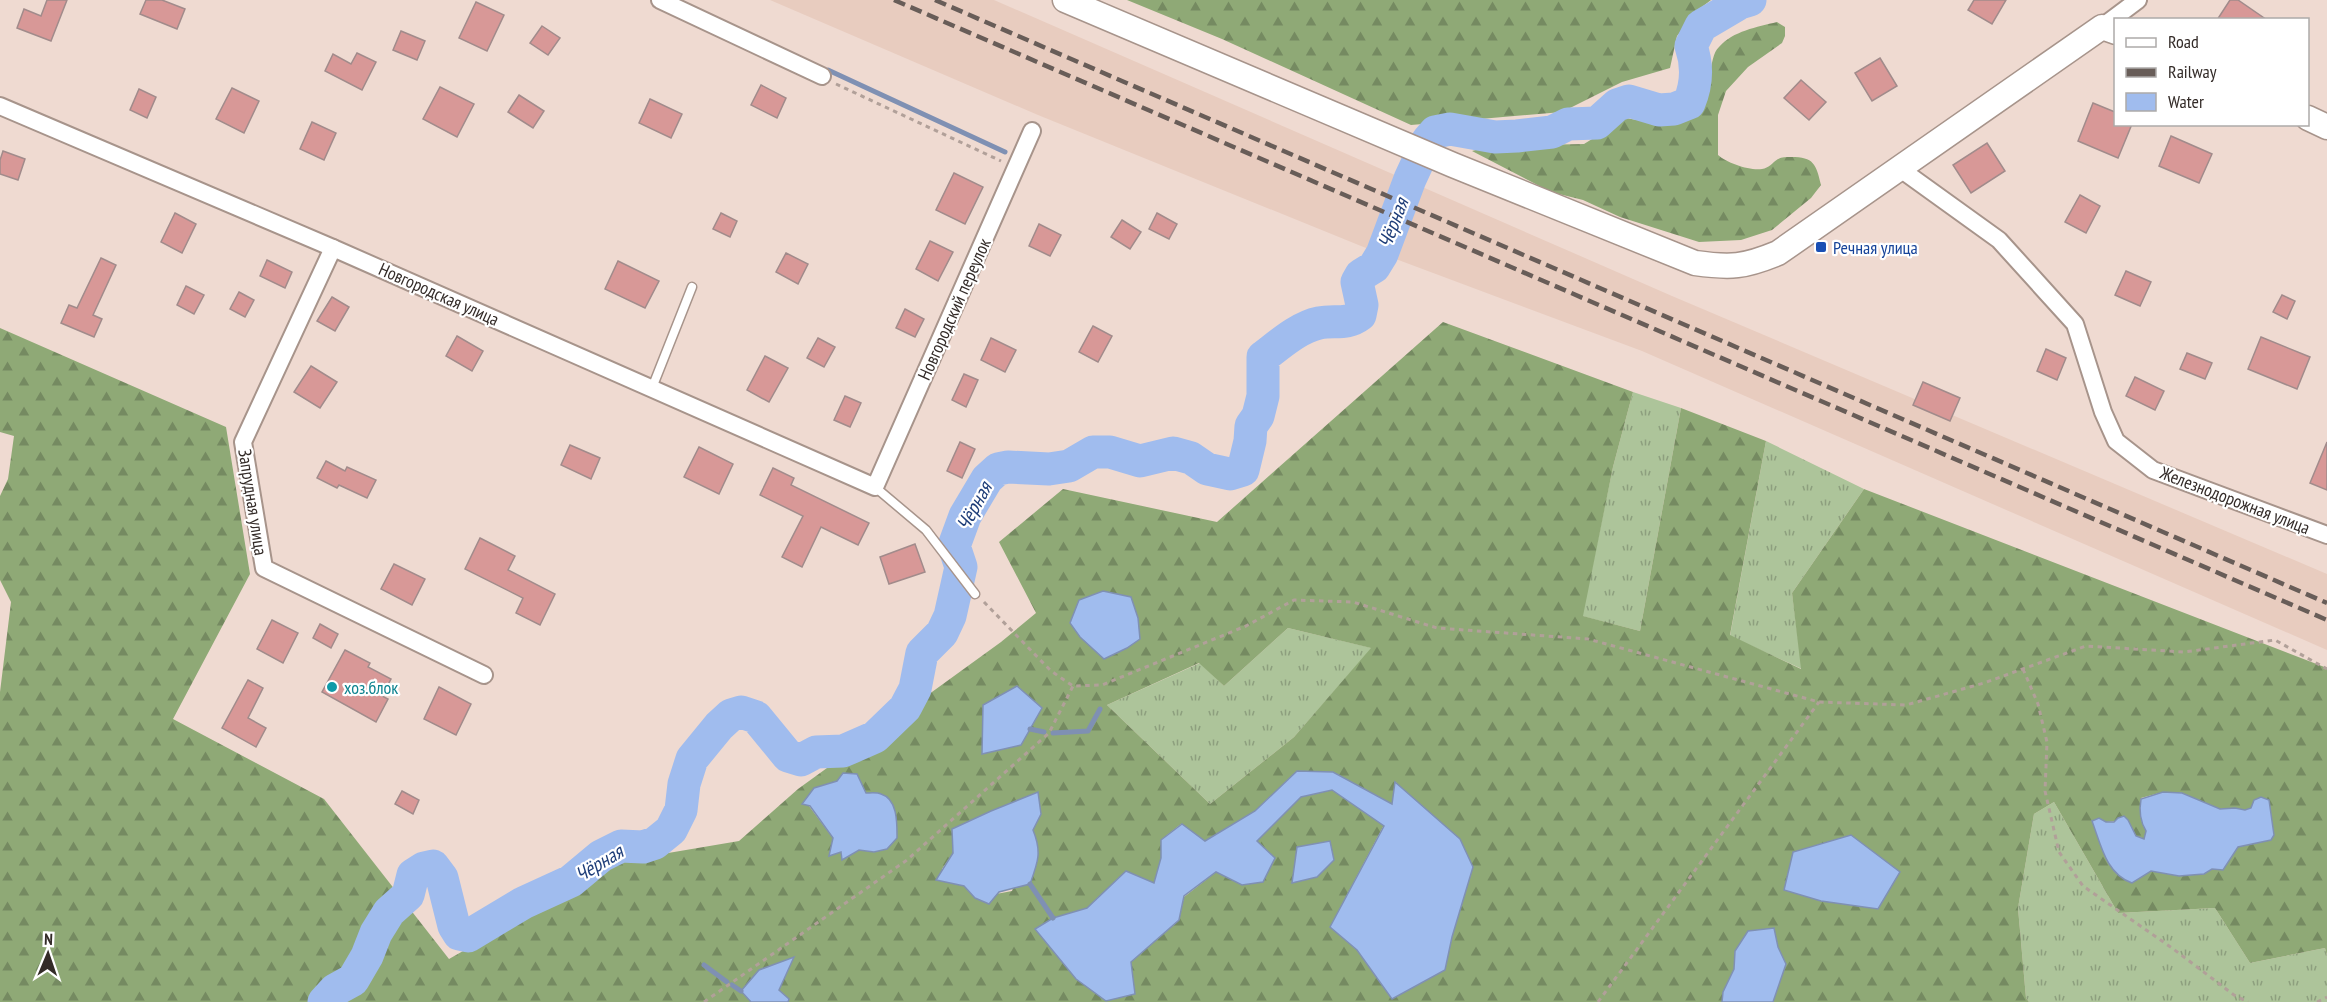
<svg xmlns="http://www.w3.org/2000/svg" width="2327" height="1002" font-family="'PT Sans Narrow',sans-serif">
<defs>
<pattern id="grass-tufts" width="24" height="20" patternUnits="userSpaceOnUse" patternTransform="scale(1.5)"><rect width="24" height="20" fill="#adc49a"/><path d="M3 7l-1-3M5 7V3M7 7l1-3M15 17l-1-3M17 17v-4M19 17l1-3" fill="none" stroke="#8d9f7e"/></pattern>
<pattern id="forest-firs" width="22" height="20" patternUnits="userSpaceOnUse" patternTransform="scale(1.5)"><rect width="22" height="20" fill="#8fa976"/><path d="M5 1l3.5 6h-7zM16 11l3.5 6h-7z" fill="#758a61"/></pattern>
</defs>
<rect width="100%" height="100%" fill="#efdad1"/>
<!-- built -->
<polygon fill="#e8ccbf" points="770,0 994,0 1672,296 2327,574 2327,650 1642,351 1361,246 1038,115"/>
<!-- grass -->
<g fill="url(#grass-tufts)">
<polygon points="1633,392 1681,408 1640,631 1582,616 1613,467"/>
<polygon points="1766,441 1864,489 1792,593 1802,669 1730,636"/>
<polygon points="1288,628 1372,648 1294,737 1210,804 1107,705 1200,663 1224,686"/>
<polygon points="2054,802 2118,913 2215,908 2250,963 2325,948 2327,956 2327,1002 2029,1002 2026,998 2018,908 2034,814"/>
</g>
<!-- forest -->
<g fill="url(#forest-firs)" fill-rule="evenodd">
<polygon points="1127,0 1711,0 1698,10 1677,36 1670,68 1622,82 1562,112 1411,125 1222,39"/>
<path d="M1777,22L1785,27V36L1782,43L1748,67L1726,91L1718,115V155C1727,163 1750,171 1762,169C1769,168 1772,163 1778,159C1782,157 1786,157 1791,157C1814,157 1816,164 1821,185L1811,198L1772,230L1741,240L1699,242L1620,217L1583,200L1551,192L1472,151L1491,146L1584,144L1626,118C1683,128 1693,131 1710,72C1712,65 1713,52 1719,47C1733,31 1757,27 1777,22Z"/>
<path d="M1443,322L1633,392L1613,467L1583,616L1640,631L1681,408L1766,441L1730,635L1801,669L1792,593L1864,489L2327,668V956L2325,948L2250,963L2215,908L2118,913L2054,802L2034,814L2018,908L2026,998L2029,1002H1773L1785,964L1778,947L1774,929L1735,951L1734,969L1723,992L1722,1002H788L789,999L779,990L793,958L741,991L751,1002H0V692L11,602L0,580V496L8,479L14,436L0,432V328L226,427L250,574L173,719L324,799L449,959L621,861L739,841L798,789L1001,642L1036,613L999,542L1063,489L1217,522ZM1288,628L1371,648L1294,737L1210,804L1107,705L1199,663L1224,686ZM1297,771L1333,772L1392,804L1396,782L1452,937L1445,970L1392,999L1357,950L1330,927L1384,825L1332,790L1301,797L1257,841L1275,858L1242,885L1216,872L1184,897L1179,920L1131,962L1076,979L1035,929L1053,918L1087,908L1126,871L1154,883L1161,858V840L1181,824L1205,841L1255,811ZM837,781L866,793L881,794L896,816L897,838L874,852L859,850L842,859L841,852L829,855L833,838L809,806L814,788ZM2163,792L2182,793L2220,809L2235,808L2245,810L2251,808L2271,840L2238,847L2223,870L2212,869L2204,874L2179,876L2151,871L2132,883C2106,873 2102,845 2092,821L2099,818L2106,822L2128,820L2136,836L2145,839L2146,831C2140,821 2139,810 2141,798ZM1038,793L1041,814L1033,830L1012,891L975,898L964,886L947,881L942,869L953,853L952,829L991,811Z"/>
</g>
<!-- water -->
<g fill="#a0bcee" stroke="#7f90b3" stroke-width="1.5">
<polygon points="1103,591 1131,597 1138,618 1140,639 1127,648 1104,659 1080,637 1070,623 1079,600"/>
<polygon points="1017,686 1042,708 1021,745 982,754 983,705"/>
<polygon points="1297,771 1333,772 1392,804 1395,782 1460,839 1473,867 1452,937 1445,970 1392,999 1357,950 1330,927 1384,826 1332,790 1301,797 1257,841 1275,858 1263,882 1242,885 1216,872 1184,896 1179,920 1131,962 1135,994 1106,1001 1076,979 1035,929 1053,918 1087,908 1126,871 1154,883 1161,858 1161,840 1182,824 1205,841 1255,811"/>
<path d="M843,773L857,774L866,793C870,793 877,792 881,794C898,799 897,824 897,838L887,849L874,852L859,850L842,860L841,852L829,856L833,838L810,806L802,804L814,788L837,781Z"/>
<path d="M1038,792L1041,814L1033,830C1042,852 1038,862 1030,884L999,892L989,904L975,898L964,886L936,880L953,853L952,829L991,811Z"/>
<path d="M2163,792L2182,793L2220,809L2235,808L2245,810L2251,808L2254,800L2261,797L2269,800L2274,835L2271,840L2238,847L2223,870L2212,869L2204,874L2179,876L2151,871L2132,883C2106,874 2101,845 2092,821L2099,818L2106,822H2114L2118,818L2124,816L2128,820L2136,836L2144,839L2146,831C2140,821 2139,810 2141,799Z"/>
<polygon points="1851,835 1900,872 1878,909 1821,901 1784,890 1793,852"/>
<polygon points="1330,841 1334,860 1317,877 1292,883 1297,847"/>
<polygon points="1774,928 1778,947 1786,964 1773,1002 1722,1002 1723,992 1734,969 1735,951 1748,931"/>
<polygon points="794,957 779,990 789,999 788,1002 751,1002 741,991 759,970"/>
</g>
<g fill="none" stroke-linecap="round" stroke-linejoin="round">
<!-- stream -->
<g stroke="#7f90b3" stroke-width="5">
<polyline points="828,70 1005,152"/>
<polyline points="1030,729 1044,732"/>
<polyline points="1053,733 1088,731 1100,709"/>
<polyline points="1030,884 1053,918"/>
<polyline points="704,965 727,982"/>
<polyline points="732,985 741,991"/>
</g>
<!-- river -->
<path stroke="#a0bcee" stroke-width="33" d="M324,1002L335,990L353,980L367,956L376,933L389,912L408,895L413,875L424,868L433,866L442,878L454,926L459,934L468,936L523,903L571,881L601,856L621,846L643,847L655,843L671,830L681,810L684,784L692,759L719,726L731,715L741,712L756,717L788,756L801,760L816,752L843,751L875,737L905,708L915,689L922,653L942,633L950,616L961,567L954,546L965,516L987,479L998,469L1008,467L1049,469L1069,466L1093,452H1110L1140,461L1173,453L1191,458L1207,469L1230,474L1243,470L1250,441L1251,426L1258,416L1263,396V357C1279,345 1299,327 1319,323C1335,320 1347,325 1360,315L1362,305L1357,282L1361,275L1374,267L1382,254L1410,179L1428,140L1435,132L1450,129L1495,137L1517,136L1552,132L1568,124L1597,123L1617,105L1629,101L1659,110L1674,109L1689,103C1697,84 1698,66 1691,46L1701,26L1740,3L1750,0"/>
</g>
<!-- building -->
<g fill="#d89897" stroke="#a18b8b" stroke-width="1.5">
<polygon points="47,0 67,0 51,41 17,28 24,9 41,16"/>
<polygon points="146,0 162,0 185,9 177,29 140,14"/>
<polygon points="1974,0 2006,0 1992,24 1968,10"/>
<polygon points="2230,0 2238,0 2267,20 2217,20"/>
<polygon points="476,2 504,15 487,51 459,38"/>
<polygon points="542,26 560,38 548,55 530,43"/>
<polygon points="401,31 425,41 417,60 393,50"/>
<polygon points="357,53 376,62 362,90 325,71 333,54 351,64"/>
<polygon points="1880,58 1897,86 1872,101 1855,73"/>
<polygon points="1801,80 1826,102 1809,120 1784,98"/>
<polygon points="761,85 786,98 777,118 751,105"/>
<polygon points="440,87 474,104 457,137 423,119"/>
<polygon points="232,88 259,101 244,133 216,119"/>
<polygon points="139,89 156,97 147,118 130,110"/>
<polygon points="519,95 544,111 533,128 508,112"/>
<polygon points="650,99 682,114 671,138 639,123"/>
<polygon points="2093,103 2115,112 2115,124 2132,124 2118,158 2078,141"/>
<polygon points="312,122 336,133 324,160 300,149"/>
<polygon points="2171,136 2212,154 2199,183 2159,166"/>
<polygon points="1987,143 2005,171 1971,193 1953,165"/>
<polygon points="3,151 25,159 18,180 0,174 0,160"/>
<polygon points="954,173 983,187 965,224 936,210"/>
<polygon points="2080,195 2100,206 2086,233 2065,222"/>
<polygon points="175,213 196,224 182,253 161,242"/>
<polygon points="721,213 737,221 730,237 713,229"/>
<polygon points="1157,213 1177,224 1169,239 1149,229"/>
<polygon points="1122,220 1141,232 1130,249 1111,237"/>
<polygon points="1039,224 1061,235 1050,256 1029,246"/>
<polygon points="930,241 953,252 938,281 916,269"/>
<polygon points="786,253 808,264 798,284 776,272"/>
<polygon points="101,258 116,265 93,315 102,319 94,337 61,323 69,305 77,308"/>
<polygon points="267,260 292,272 285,288 260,276"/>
<polygon points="618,261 659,281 645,308 605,289"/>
<polygon points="2126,271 2151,282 2140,306 2115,295"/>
<polygon points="186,286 204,295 194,314 177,305"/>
<polygon points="239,292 254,300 245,317 230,309"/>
<polygon points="2282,295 2295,301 2287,319 2273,312"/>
<polygon points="332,297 349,307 335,331 317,321"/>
<polygon points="905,309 924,319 915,337 896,328"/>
<polygon points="1093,326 1112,336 1098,362 1079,352"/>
<polygon points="457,336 483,351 472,371 446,356"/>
<polygon points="2261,337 2310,357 2297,389 2248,369"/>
<polygon points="818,338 835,347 824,367 807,358"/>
<polygon points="991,338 1016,350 1005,372 981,360"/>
<polygon points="2046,349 2066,358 2057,380 2037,371"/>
<polygon points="2187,353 2212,363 2205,379 2180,369"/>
<polygon points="765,356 788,368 769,402 747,390"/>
<polygon points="311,366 337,382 320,408 294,392"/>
<polygon points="964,374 978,380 966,407 952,400"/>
<polygon points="2135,377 2164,391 2155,410 2126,396"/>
<polygon points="1923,382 1960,398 1950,421 1913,405"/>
<polygon points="845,396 861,403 850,427 834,420"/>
<polygon points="960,442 975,449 962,478 947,471"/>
<polygon points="2327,442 2327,490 2310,483"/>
<polygon points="570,445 600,458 591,479 561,465"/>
<polygon points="699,447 733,464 719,494 684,477"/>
<polygon points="326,461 345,471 347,467 376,480 367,498 339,485 337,488 317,478"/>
<polygon points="773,468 794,478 791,485 869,523 858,545 821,527 802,567 782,557 803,516 760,495"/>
<polygon points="480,538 515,556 508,570 555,594 540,625 516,613 523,598 465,569"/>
<polygon points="915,544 925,572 889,584 880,557"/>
<polygon points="394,564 425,579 412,605 381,589"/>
<polygon points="272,620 298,633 283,663 257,649"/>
<polygon points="320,624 338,634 331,648 313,638"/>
<polygon points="345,650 370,663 368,667 391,679 382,696 388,699 376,722 322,692"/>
<polygon points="248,680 263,688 248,718 266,728 256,747 222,728"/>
<polygon points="439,687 471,704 456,735 424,719"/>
<polygon points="402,791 419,800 413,814 395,804"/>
</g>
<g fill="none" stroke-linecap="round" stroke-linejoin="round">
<!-- lane casing -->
<g stroke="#a7948b" stroke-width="11">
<g id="lane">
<polyline points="652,388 692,287"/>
<polyline points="875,487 926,530 975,594"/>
</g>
</g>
<!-- street casing -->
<g stroke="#a7948b" stroke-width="20">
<g id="street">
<polyline points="660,0 822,76"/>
<polyline points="2102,27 2138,0"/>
<polyline points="0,106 333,248 875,487 1032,131"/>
<polyline points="1899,168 1999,240 2075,324 2103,412 2116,441 2153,470 2327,535"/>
<polyline points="333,248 243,442 264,568 484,675"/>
</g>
</g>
<!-- secondary casing -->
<g stroke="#a7948b" stroke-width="27">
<g id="secondary">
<path d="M1065,0L1453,165L1695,263C1731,268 1744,267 1778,253L2102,27L2116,32"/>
<polyline points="2308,118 2327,127"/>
</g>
</g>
<!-- path -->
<g stroke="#b1a099" stroke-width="3" stroke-dasharray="4.5 4.5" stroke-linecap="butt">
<polyline points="836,84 1001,161"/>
<polyline points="984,602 1051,671 1073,686 1102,685 1246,626 1294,600 1353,602 1437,628 1588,639 1819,702 1906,705 1984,683 2086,646 2184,652 2275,640 2327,669"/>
<polyline points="2023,669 2038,704 2047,742 2045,791 2059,852 2083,886 2172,948 2234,995 2248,1002"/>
<polyline points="704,1002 907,860 1049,733 1073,686"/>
<polyline points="1598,1002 1819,702"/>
<polyline points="2317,1002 2327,997"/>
</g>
<!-- lane -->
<use href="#lane" stroke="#fff" stroke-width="8"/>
<!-- street -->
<use href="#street" stroke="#fff" stroke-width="16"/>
<!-- secondary -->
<use href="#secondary" stroke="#fff" stroke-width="24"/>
<!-- rail -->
<g stroke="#685d58" stroke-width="4.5" stroke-dasharray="12 6" stroke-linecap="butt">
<polyline points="894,0 2327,620"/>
<polyline points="935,0 2327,603"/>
</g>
</g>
<!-- markers -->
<rect fill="#1a4fb4" stroke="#fff" stroke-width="2" x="1815" y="241" width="12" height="12" rx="3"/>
<circle fill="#0f9aa8" stroke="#fff" stroke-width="2" cx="332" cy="687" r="6"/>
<g text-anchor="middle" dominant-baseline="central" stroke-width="4.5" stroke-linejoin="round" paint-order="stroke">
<!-- transit labels -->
<g font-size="18" fill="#164399" stroke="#fff" text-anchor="start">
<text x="1833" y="247">Речная улица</text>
</g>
<!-- street labels -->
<g font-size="18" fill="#332b28" stroke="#fff">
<text transform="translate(439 294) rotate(24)">Новгородская улица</text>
<text transform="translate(954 309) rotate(-66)">Новгородский переулок</text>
<text transform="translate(2235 500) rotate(21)">Железнодорожная улица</text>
<text transform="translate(253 502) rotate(81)">Запрудная улица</text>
</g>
<!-- culture labels -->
<g font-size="18" fill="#0d838f" stroke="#fff" text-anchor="start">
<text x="344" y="687">хоз.блок</text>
</g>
<!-- water labels -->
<g font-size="20" font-style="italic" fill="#1e3d78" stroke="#fff">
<text transform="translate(1393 223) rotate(-69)">Чёрная</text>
<text transform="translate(974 506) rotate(-61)">Чёрная</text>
<text transform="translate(599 863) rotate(-31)">Чёрная</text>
</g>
</g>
<!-- legend -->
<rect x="2114" y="18" width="195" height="108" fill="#ffffff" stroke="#adaaa9" stroke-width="1.5"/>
<rect x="2126" y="38" width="30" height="9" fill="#ffffff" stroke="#adaaa9" stroke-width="1.5"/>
<text x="2168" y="48" font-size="18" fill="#332b28">Road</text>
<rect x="2126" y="68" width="30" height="9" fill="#685d58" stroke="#adaaa9" stroke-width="1.5"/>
<text x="2168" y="78" font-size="18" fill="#332b28">Railway</text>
<rect x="2126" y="93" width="30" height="18" fill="#a0bcee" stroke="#adaaa9" stroke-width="1.5"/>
<text x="2168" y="108" font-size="18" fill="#332b28">Water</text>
<!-- north arrow -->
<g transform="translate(48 954) rotate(2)" stroke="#ffffff" stroke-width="4.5" paint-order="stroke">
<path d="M0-4.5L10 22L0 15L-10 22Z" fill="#332b28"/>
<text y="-9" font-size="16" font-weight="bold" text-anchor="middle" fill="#332b28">N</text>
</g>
</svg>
